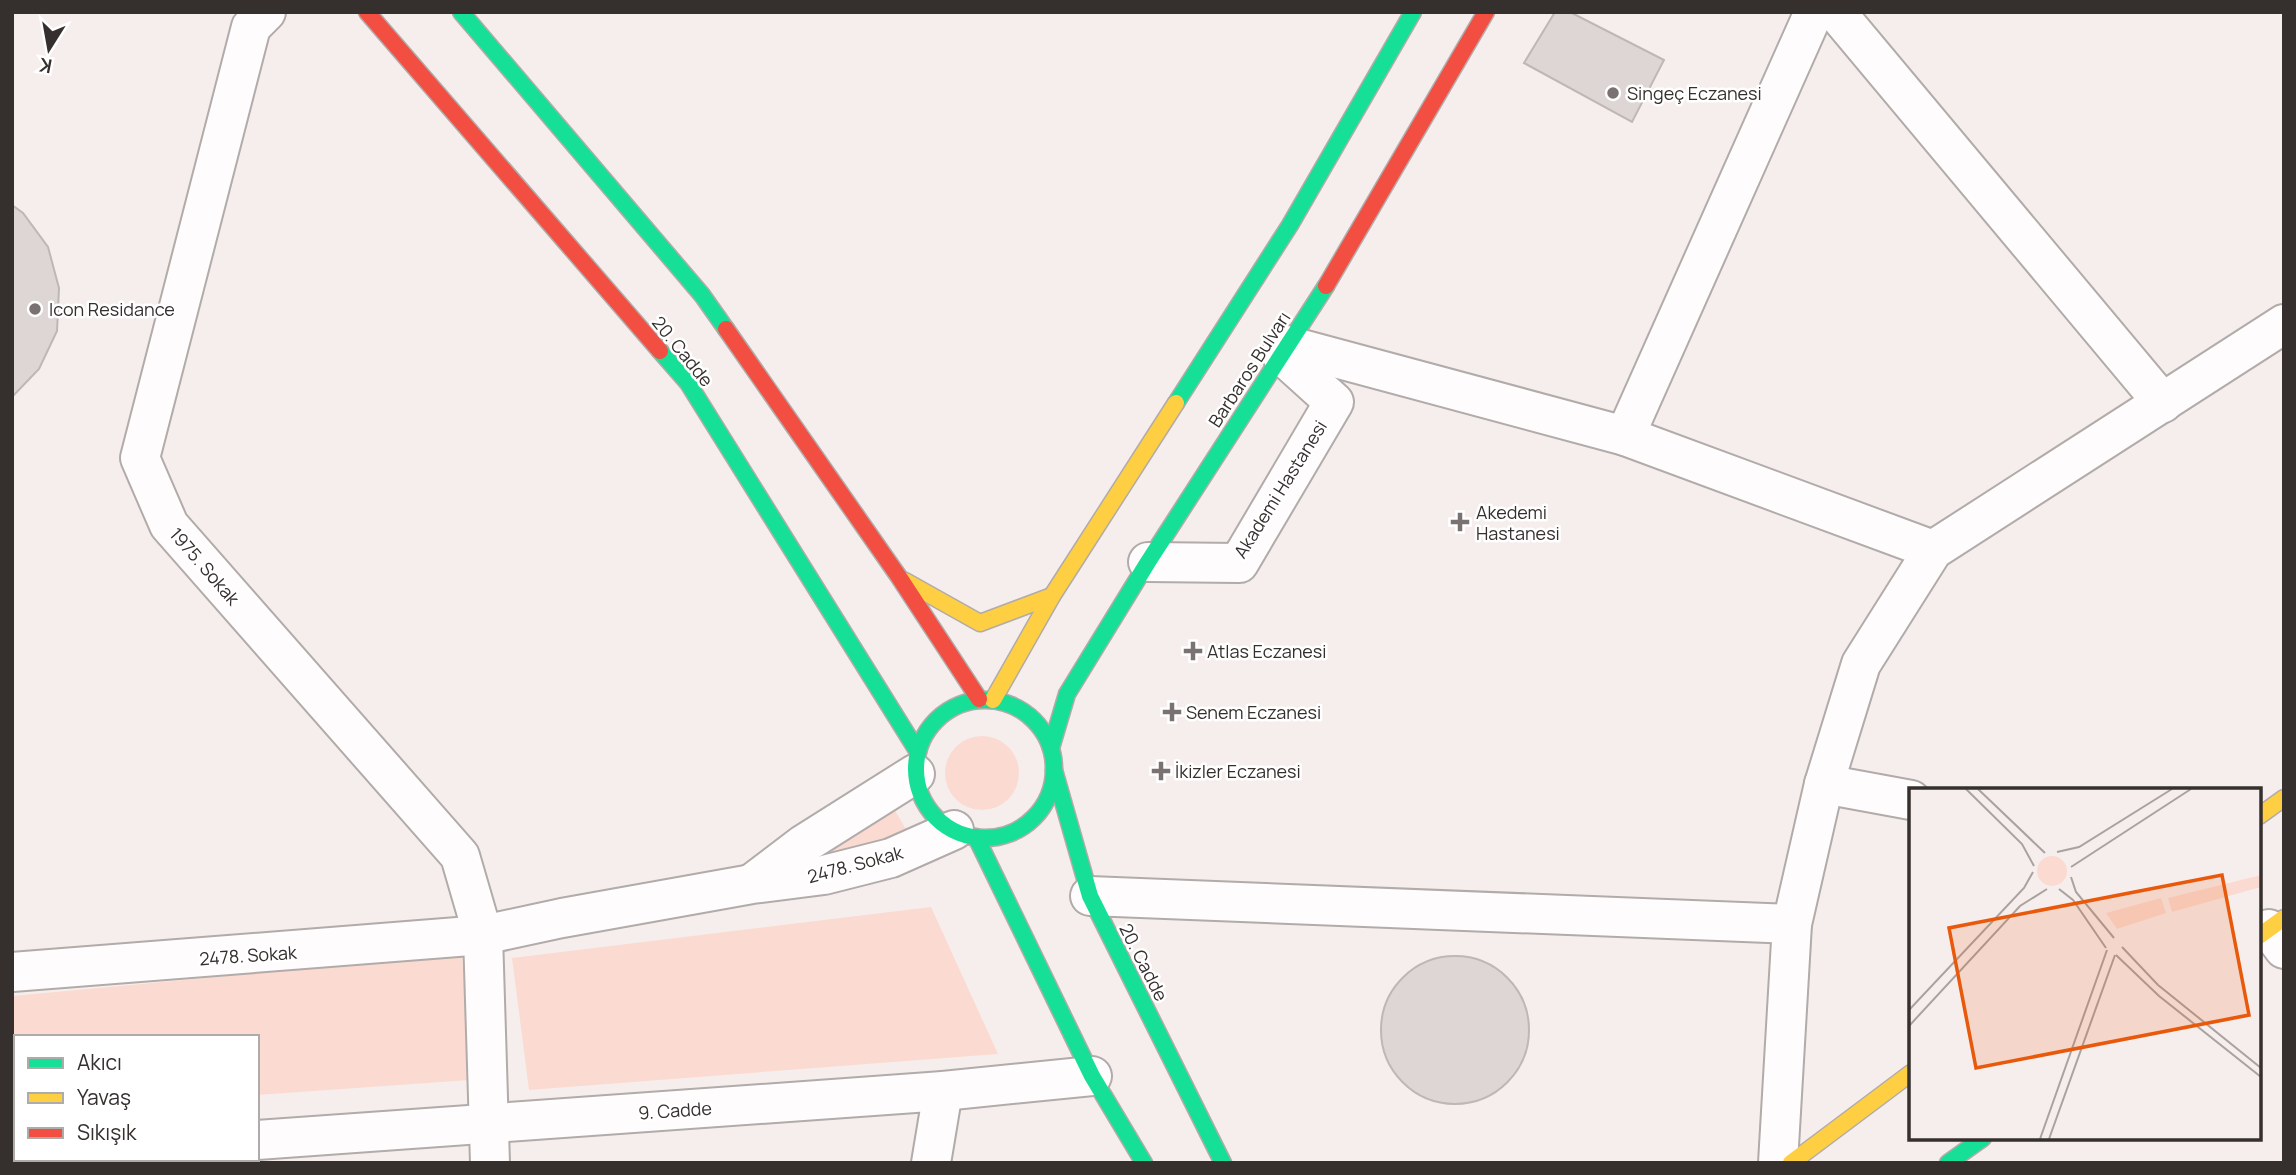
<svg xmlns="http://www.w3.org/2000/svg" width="2296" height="1175" font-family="Manrope,sans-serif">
<rect width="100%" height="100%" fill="#f6eeec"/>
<!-- green -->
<g fill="#fbdbd1">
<circle cx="982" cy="773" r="37"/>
<polygon points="890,802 911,838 808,859"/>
<polygon points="931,907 998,1054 529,1090 512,958"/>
<polygon points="462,954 470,1080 257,1095 257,1037 16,1037 16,1111 12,1111 12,996"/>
</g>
<!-- building -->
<g fill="#ddd6d5" stroke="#bdb7b5" stroke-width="2">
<polygon points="1555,12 1570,12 1664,60 1632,122 1524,63"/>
<polygon points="12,205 23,213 48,247 59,288 57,331 39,369 12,397"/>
<circle cx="1455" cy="1030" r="74"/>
</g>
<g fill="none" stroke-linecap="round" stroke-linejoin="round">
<!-- street casing -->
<g stroke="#b1aba9" stroke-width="42">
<g id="street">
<polyline points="266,12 251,27 140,458 169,525 460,856 483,935 490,1163"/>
<polyline points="1836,12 2163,403"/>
<polyline points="1287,345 1625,436 1933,550"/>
<polyline points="1625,436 1814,12"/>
<polyline points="1148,562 1239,563 1334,402 1281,354"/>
<polyline points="1824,784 1911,800"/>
<polyline points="754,882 804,844 915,774"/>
<polyline points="1090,896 1792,924"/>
<polyline points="2269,929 2284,949"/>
<polyline points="12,972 483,935 562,918 752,884 824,875 891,858 954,830"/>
<polyline points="257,1140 943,1091 1092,1076"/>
<polyline points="12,1158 16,1158"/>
<polyline points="931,1163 943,1091"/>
<polyline points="1778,1163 1792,924 1824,784 1861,664 1933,550 2284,324"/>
</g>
</g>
<!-- fast casing -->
<g stroke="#b1aba9" stroke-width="19">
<g id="fast">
<polyline points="461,12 702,295 726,329"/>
<polyline points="660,351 688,383 918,752"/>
<polyline points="1176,403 1290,225 1413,12"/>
<circle cx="985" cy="769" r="69"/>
<polyline points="1051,748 1067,694 1148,562 1326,286"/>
<polyline points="1054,770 1090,896 1223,1163"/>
<polyline points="976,837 1092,1076 1144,1163"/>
<polyline points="1948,1163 1983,1138"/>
</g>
</g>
<!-- slow casing -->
<g stroke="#b1aba9" stroke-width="19">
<g id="slow">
<polyline points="905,581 980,623 1052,596"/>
<polyline points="993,700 1052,596 1176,403"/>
<polyline points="2259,816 2284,798"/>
<polyline points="2259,936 2284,918"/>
<polyline points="1791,1163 1911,1073"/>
</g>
</g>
<!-- jam casing -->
<g stroke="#b1aba9" stroke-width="19">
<g id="jam">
<polyline points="367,12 660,351"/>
<polyline points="1326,286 1486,12"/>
<polyline points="726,329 899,577 979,699"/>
</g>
</g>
<!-- street -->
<use href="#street" stroke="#fefcfc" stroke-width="38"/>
<!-- fast -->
<use href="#fast" stroke="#16e098" stroke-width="16"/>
<!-- slow -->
<use href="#slow" stroke="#ffcf43" stroke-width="16"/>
<!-- jam -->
<use href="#jam" stroke="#f24e42" stroke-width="16"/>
</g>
<!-- markers -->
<g fill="#797270" stroke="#fff" stroke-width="2.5">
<circle cx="1613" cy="93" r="7"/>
<circle cx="35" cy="309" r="7"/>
<path d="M1456.5 511.5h7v7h7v7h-7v7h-7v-7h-7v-7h7z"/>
<path d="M1189.5 640.5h7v7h7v7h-7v7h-7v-7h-7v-7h7z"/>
<path d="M1168.5 701.5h7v7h7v7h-7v7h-7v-7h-7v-7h7z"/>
<path d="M1157.5 760.5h7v7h7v7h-7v7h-7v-7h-7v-7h7z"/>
</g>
<g text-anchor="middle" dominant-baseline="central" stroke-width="5" stroke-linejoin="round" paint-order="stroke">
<!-- poi labels -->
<g font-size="18" fill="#35302e" stroke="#fff" text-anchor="start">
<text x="1627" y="93">Singeç Eczanesi</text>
<text x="49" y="309">Icon Residance</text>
<text x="1476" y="512">Akedemi<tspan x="1476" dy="21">Hastanesi</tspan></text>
<text x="1207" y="651">Atlas Eczanesi</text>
<text x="1186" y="712">Senem Eczanesi</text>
<text x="1175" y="771">İkizler Eczanesi</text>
</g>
<!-- street labels -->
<g font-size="18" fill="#35302e" stroke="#fff">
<text transform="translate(683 351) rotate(51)">20. Cadde</text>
<text transform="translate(1249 369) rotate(-57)">Barbaros Bulvarı</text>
<text transform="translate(1280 489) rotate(-58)">Akademi Hastanesi</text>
<text transform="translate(205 566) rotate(49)">1975. Sokak</text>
<text transform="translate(855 864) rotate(-15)">2478. Sokak</text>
<text transform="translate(248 955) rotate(-4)">2478. Sokak</text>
<text transform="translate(1144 962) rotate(63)">20. Cadde</text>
<text transform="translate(675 1110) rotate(-4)">9. Cadde</text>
</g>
</g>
<!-- overview -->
<g transform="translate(1909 788)">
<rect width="352" height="352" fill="#f6eeec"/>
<path d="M128 83a15 15 0 1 1 30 0a15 15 0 1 1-30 0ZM352,87V99L263,124L259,110ZM252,110L257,125L208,141L197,125Z" fill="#fbdbd1"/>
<path fill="none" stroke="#a9a2a0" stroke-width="2" d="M57,1L113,56L125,78M69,1L136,65M148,64L170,59L263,1M162,79L282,1M162,89L167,104L205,150M150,101L164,112L197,160M213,159L249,197L352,280M207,167L250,208L352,289M0,222L115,100L124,84M0,238L111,118L138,101M131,351L198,162M140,351L206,167"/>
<path fill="#e8590c" fill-opacity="0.15" stroke="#e8590c" stroke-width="3.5" d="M313,87L340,227L67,280L40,140Z"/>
<rect width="352" height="352" fill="none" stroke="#35302e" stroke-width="3.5"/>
</g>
<!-- border -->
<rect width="2296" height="1175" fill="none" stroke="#35302e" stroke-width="28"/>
<!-- legend -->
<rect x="14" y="1035" width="245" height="126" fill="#ffffff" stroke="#aeacab" stroke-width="2"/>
<rect x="28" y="1058" width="35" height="10" fill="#16e098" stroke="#aeacab" stroke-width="2"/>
<text x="77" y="1070" font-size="21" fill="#35302e">Akıcı</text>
<rect x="28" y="1093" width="35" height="10" fill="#ffcf43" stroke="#aeacab" stroke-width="2"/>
<text x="77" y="1105" font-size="21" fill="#35302e">Yavaş</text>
<rect x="28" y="1128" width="35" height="10" fill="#f24e42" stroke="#aeacab" stroke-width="2"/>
<text x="77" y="1140" font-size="21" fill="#35302e">Sıkışık</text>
<!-- north arrow -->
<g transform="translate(49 49) rotate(191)" stroke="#ffffff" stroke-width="5" paint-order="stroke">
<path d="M0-5L12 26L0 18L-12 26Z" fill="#35302e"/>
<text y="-10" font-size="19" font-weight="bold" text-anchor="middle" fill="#35302e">K</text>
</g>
</svg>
